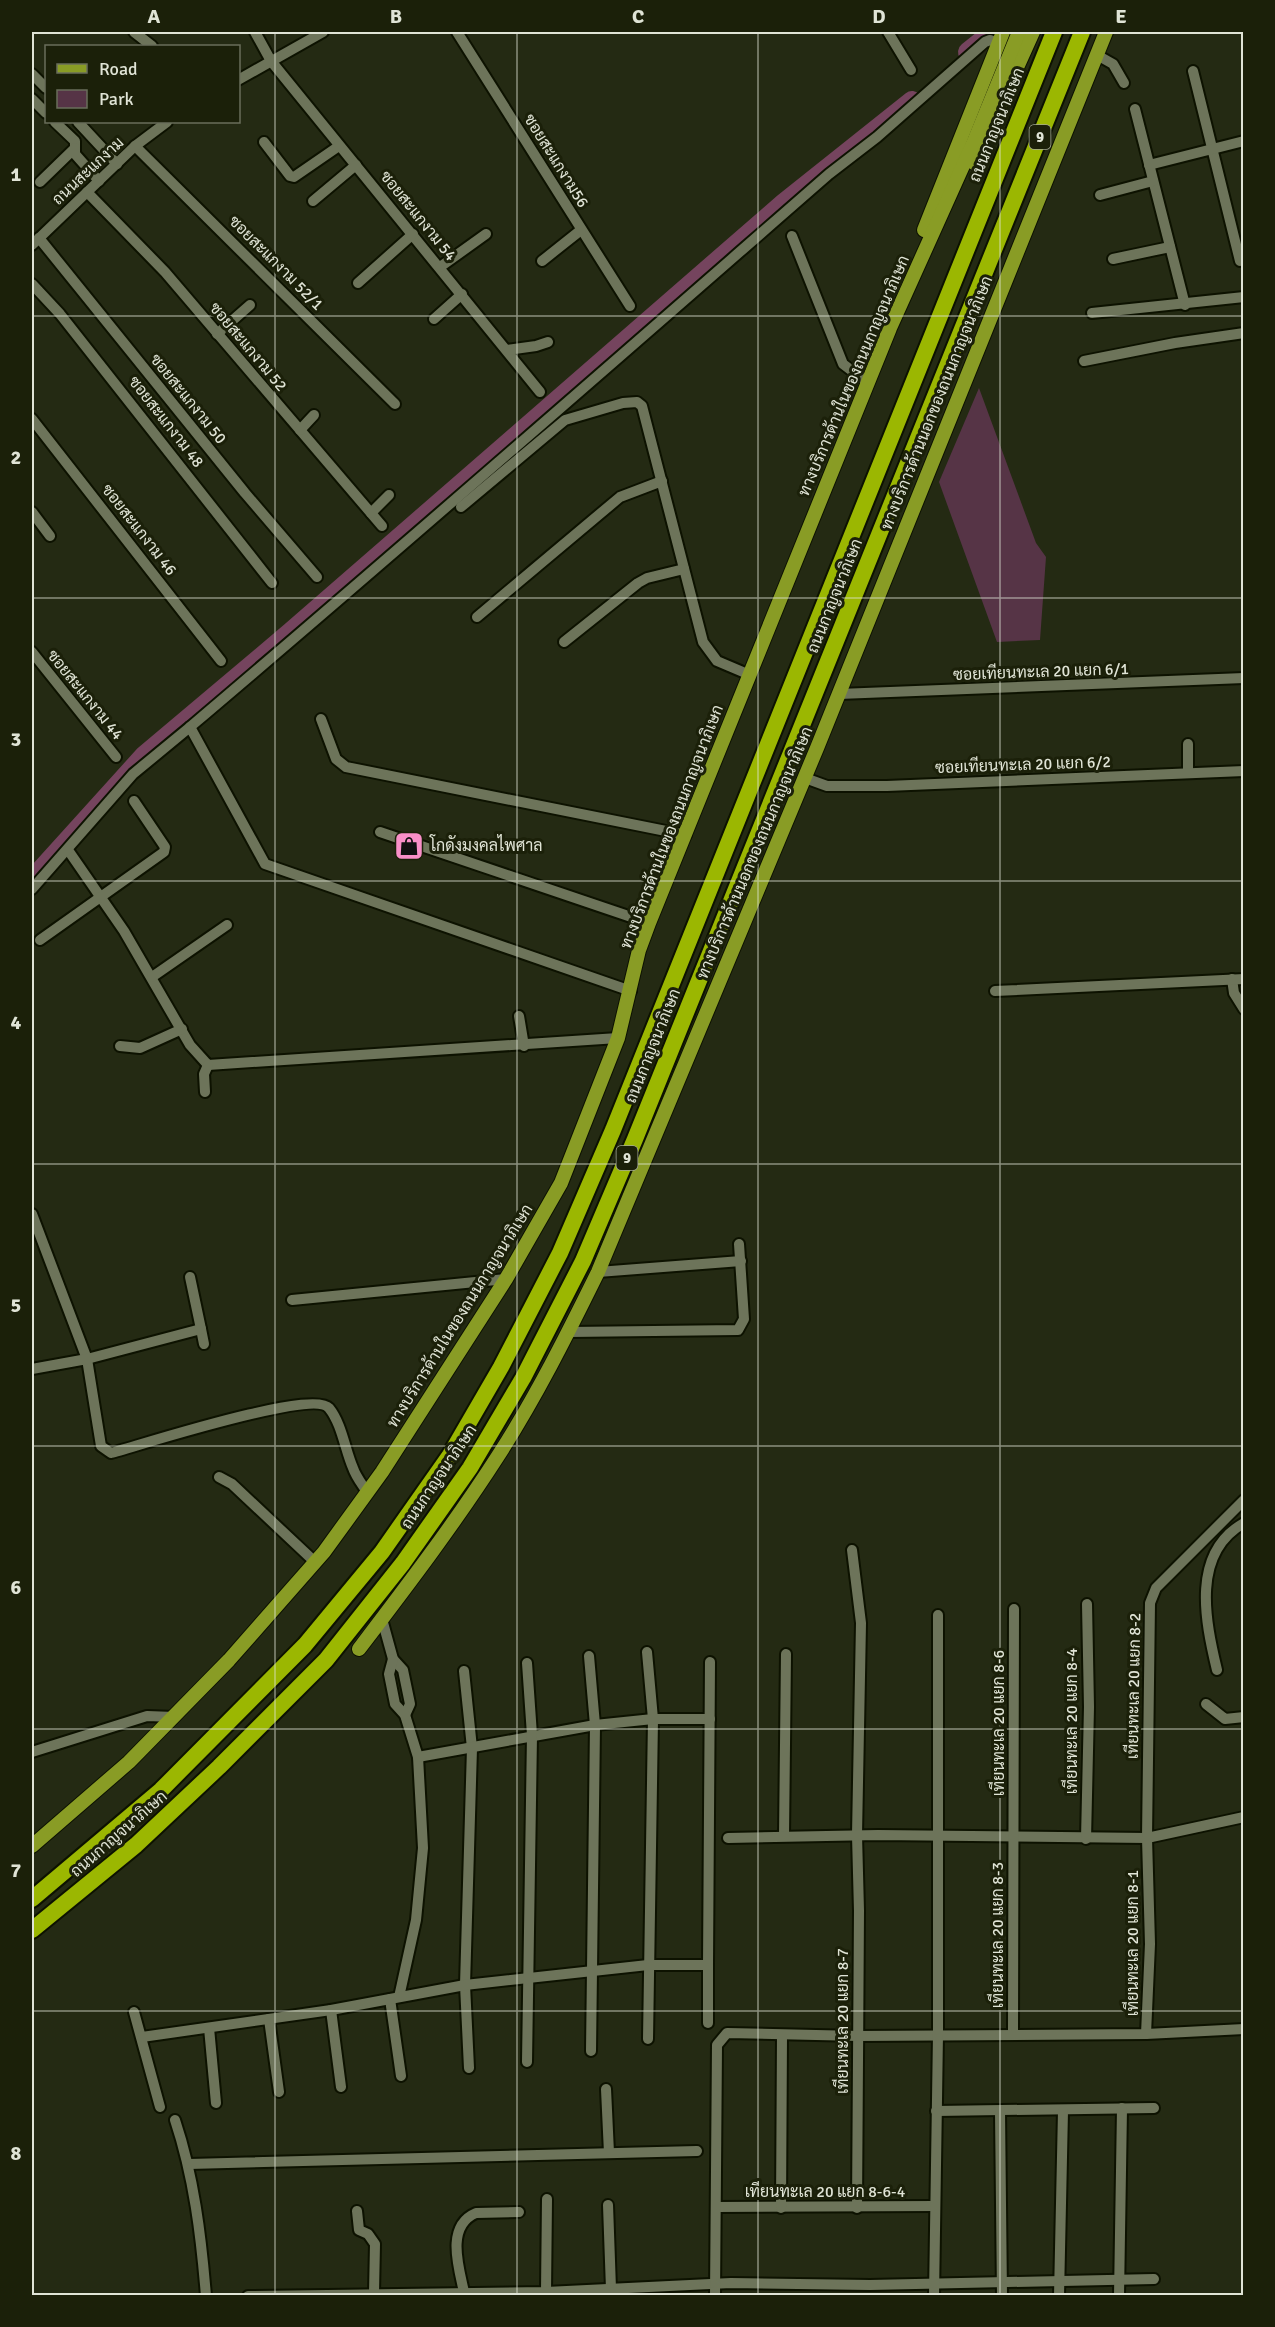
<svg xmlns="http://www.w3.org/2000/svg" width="1275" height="2327" font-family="Signika,Sarabun,sans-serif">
<rect width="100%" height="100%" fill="#242a13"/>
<!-- green -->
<polygon fill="#563446" points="979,388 1036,543 1046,557 1040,640 997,642 939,482"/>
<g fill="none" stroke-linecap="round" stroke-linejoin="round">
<!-- river -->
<g stroke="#75445e" stroke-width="20">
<polyline points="968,52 993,32"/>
<polyline points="32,880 144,756 291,632 784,203 912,101"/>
</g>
<!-- minor casing -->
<g stroke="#0d1200" stroke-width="14">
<g id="minor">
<polyline points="134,32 152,46"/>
<polyline points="255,32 271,61 540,392"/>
<polyline points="457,32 630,306"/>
<polyline points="888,32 911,70"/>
<polyline points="1097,55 1113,64 1124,83"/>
<polyline points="1193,71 1240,261"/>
<polyline points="32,74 46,88"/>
<polyline points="238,80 323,32"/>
<polyline points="32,99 46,113"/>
<polyline points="1135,109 1185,305"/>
<polyline points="55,122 75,141 75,154 99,181"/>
<polyline points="78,122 117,164"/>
<polyline points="264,142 290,176 294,177 339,146"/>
<polyline points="135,146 395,404"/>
<polyline points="1149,165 1244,141"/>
<polyline points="40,182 75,148"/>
<polyline points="87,192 165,272 382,526"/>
<polyline points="1100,195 1153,181"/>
<polyline points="313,201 356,165"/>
<polyline points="792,236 843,364 868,383"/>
<polyline points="39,238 245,493 317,577"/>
<polyline points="32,245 135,146 167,122"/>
<polyline points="1113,259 1170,247"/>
<polyline points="542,261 581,230"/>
<polyline points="440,267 486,234"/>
<polyline points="358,283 413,234"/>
<polyline points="32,284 60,314 272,583"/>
<polyline points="1092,313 1244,297"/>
<polyline points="434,319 462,294"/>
<polyline points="217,334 250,305"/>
<polyline points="507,350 536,346 548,342"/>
<polyline points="1084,361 1175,343 1244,333"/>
<polyline points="32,419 221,661"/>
<polyline points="300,430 314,415"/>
<polyline points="461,507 565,420 623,403 637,402 642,406 703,642 717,661 750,675"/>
<polyline points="32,512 50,536"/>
<polyline points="371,513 389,495"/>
<polyline points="477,617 620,497 662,481"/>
<polyline points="564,642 638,583 647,578 684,569"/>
<polyline points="32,652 116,757"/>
<polyline points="839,694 1244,678"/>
<polyline points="321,719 336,759 346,767 686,835"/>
<path d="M190,727C405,545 617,359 829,174L877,137L985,42L990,40L998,43"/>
<polyline points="1188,744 1188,773"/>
<polyline points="805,778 827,786 887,786 1244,771"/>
<polyline points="380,832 649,923"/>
<polyline points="68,850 124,931 190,1045 208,1065 618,1038"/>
<polyline points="32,889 133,774 190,727 265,864 631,991"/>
<polyline points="40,940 164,852 165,847 134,801"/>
<polyline points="152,977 227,925"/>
<polyline points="1232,979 1234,993 1244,1009"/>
<polyline points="995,991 1244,979"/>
<polyline points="519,1016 524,1046"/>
<polyline points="120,1046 140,1048 182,1029"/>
<polyline points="205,1092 204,1074 208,1065"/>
<path d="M32,1214L87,1359L101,1446L111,1453C141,1445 313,1389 329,1408C342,1424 345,1450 353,1468C356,1477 362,1484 367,1492"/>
<polyline points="598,1272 741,1261"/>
<polyline points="292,1300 506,1279"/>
<polyline points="201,1329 204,1344"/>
<polyline points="569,1332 738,1330 744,1319 739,1244"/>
<polyline points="32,1369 87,1359 201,1329 190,1277"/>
<polyline points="219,1477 232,1484 315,1562"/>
<polyline points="852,1550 861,1623 857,1835 859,1911 857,2208"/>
<polyline points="382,1619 393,1659 403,1670 410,1704 405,1715"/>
<polyline points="647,1652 653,1719 648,2039"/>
<polyline points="589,1656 595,1725 591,2051"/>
<polyline points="393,1659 389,1674 395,1704 405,1715 418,1757 423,1848 416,1920 399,1997"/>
<path d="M1217,1670C1205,1620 1191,1553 1244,1523"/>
<polyline points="464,1671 472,1748 465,1985 469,2068"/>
<polyline points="1206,1704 1225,1719 1244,1717"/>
<polyline points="32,1752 147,1716 174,1717"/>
<polyline points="418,1757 595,1725 653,1719 710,1719"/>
<polyline points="784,1836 786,1654"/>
<polyline points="728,1838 878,1835 1147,1838 1244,1817"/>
<polyline points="1086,1839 1089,1707 1087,1604"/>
<polyline points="390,1999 401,2076"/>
<polyline points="331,2010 341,2087"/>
<polyline points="134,2012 160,2107"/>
<polyline points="269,2019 279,2092"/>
<polyline points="708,2023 708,1965"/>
<polyline points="209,2028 216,2103"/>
<polyline points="1013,2033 1014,1609"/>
<polyline points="1146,2034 1244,2029"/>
<polyline points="142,2037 331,2010 465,1985 648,1965 708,1965 710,1662"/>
<polyline points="527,2062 532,1735 527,1663"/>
<polyline points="606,2089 609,2153"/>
<polyline points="936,2111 1154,2108"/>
<polyline points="1000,2111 1002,2296"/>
<path d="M175,2120C194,2177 201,2235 206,2296"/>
<polyline points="189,2164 697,2151"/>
<polyline points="608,2205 611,2289"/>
<polyline points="716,2207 935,2206"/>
<polyline points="781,2208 782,2035"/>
<polyline points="357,2211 359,2230 368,2234 375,2244 374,2293"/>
<path d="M464,2292C459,2268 445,2226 476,2213L519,2212"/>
<polyline points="546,2292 547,2199"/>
<polyline points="248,2296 546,2292 731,2283 870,2285 1154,2279"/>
<polyline points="715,2296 717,2045 727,2033 859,2036 1146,2034 1150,1944 1147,1838 1150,1603 1156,1588 1244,1500"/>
<polyline points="934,2296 938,2034 938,1615"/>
<polyline points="1059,2296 1063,2111"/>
<polyline points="1119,2296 1122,2108"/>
</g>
</g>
<!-- major casing -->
<g stroke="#0d1200" stroke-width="16">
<g id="major">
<polyline points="974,163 1033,32"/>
<polyline points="924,230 1003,32"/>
<path d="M359,1649C407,1586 455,1523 498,1456C536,1397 567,1335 598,1272L817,748L1106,32"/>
<polyline points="32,1846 129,1762 229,1660 324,1552 382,1472 506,1279 561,1183 618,1038 639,950 649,923 890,328 975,139 1019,32"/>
</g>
</g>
<!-- highway casing -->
<g stroke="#0d1200" stroke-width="20">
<g id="highway">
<polyline points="32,1899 161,1790 305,1645 382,1552 450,1455 501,1367 560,1253 613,1130 1054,32"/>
<polyline points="32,1930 136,1845 219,1767 326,1660 403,1563 470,1468 523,1378 583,1261 635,1139 1082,32"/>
</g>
</g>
<!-- minor -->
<use href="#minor" stroke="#6d745a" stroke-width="10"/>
<!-- major -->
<use href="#major" stroke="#899c25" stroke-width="14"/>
<!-- highway -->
<use href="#highway" stroke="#9bb701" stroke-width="16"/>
</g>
<!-- grid -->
<path fill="none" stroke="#e0e4d6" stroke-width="1.5" stroke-opacity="0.55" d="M275,32V2296M517,32V2296M758,32V2296M1000,32V2296M32,316H1244M32,598H1244M32,881H1244M32,1164H1244M32,1446H1244M32,1729H1244M32,2011H1244"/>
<!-- icons -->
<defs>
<g id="shop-square" transform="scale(1.5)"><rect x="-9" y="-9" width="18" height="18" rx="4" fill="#f98fc8" stroke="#1b2009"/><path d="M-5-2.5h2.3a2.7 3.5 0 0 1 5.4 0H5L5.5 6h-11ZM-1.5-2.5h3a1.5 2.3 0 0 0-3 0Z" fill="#111"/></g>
</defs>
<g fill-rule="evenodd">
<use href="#shop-square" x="409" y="846"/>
</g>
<g text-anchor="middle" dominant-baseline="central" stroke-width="6" stroke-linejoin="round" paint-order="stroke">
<!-- shield labels -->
<g fill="#1b2009" stroke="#a5a998" stroke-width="1.5">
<rect x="1029.5" y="125" width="21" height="24" rx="4.5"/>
<rect x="616.5" y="1146" width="21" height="24" rx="4.5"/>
</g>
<g font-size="15" font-weight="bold" fill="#e0e4d6">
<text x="1040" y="137">9</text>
<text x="627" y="1158">9</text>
</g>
<!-- street labels -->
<g font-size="16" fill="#e0e4d6" stroke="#1b2009">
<text transform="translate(997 125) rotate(-68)">ถนนกาญจนาภิเษก</text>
<text transform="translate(556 161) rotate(58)">ซอยสะแกงาม56</text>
<text transform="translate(88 171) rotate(-43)">ถนนสะแกงาม</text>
<text transform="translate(418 216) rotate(51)">ซอยสะแกงาม 54</text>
<text transform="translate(276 263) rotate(45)">ซอยสะแกงาม 52/1</text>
<text transform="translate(248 347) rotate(50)">ซอยสะแกงาม 52</text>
<text transform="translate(854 376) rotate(-67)">ทางบริการด้านในของถนนกาญจนาภิเษก</text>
<text transform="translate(188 399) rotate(51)">ซอยสะแกงาม 50</text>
<text transform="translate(937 403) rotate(-68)">ทางบริการด้านนอกของถนนกาญจนาภิเษก</text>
<text transform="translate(166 422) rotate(52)">ซอยสะแกงาม 48</text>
<text transform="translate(139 530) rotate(52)">ซอยสะแกงาม 46</text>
<text transform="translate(835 596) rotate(-68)">ถนนกาญจนาภิเษก</text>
<text transform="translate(1041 672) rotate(-2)">ซอยเทียนทะเล 20 แยก 6/1</text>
<text transform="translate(85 695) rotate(51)">ซอยสะแกงาม 44</text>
<text transform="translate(1023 765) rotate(-2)">ซอยเทียนทะเล 20 แยก 6/2</text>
<text transform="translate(672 827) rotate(-69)">ทางบริการด้านในของถนนกาญจนาภิเษก</text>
<text transform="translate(755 853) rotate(-67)">ทางบริการด้านนอกของถนนกาญจนาภิเษก</text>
<text transform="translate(653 1046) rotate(-68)">ถนนกาญจนาภิเษก</text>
<text transform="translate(460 1316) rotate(-58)">ทางบริการด้านในของถนนกาญจนาภิเษก</text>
<text transform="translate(439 1477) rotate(-56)">ถนนกาญจนาภิเษก</text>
<text transform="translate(1134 1686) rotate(-89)">เทียนทะเล 20 แยก 8-2</text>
<text transform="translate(1072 1721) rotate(-90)">เทียนทะเล 20 แยก 8-4</text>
<text transform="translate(999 1723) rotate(-90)">เทียนทะเล 20 แยก 8-6</text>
<text transform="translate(119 1834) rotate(-41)">ถนนกาญจนาภิเษก</text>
<text transform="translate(998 1935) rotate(-90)">เทียนทะเล 20 แยก 8-3</text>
<text transform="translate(1133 1943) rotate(-90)">เทียนทะเล 20 แยก 8-1</text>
<text transform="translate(843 2021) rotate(-90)">เทียนทะเล 20 แยก 8-7</text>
<text x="825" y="2192">เทียนทะเล 20 แยก 8-6-4</text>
</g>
<!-- poi labels -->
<g font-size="16" fill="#e0e4d6" stroke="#1b2009" text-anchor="start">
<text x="430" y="846">โกดังมงคลไพศาล</text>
</g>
</g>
<!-- border -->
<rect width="1275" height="2327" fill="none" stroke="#1b2009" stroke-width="66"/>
<!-- legend -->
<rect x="45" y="45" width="195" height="78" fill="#1b2009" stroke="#6a6e5b" stroke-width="1.5"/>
<rect x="57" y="64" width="30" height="9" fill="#899c25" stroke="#6a6e5b" stroke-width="1.5"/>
<text x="99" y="75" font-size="18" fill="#e0e4d6">Road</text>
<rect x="57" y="90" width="30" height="18" fill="#563446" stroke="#6a6e5b" stroke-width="1.5"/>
<text x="99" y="105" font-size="18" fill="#e0e4d6">Park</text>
<rect x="33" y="33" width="1209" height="2261" fill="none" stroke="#e0e4d6" stroke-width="2"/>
<g font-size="20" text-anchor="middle" font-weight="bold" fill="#e0e4d6">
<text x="154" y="23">A</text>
<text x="396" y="23">B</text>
<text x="638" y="23">C</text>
<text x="879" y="23">D</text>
<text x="1121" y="23">E</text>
<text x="16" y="181">1</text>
<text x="16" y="464">2</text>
<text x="16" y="746">3</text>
<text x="16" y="1029">4</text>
<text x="16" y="1312">5</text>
<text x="16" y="1594">6</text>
<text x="16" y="1877">7</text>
<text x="16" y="2160">8</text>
</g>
</svg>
